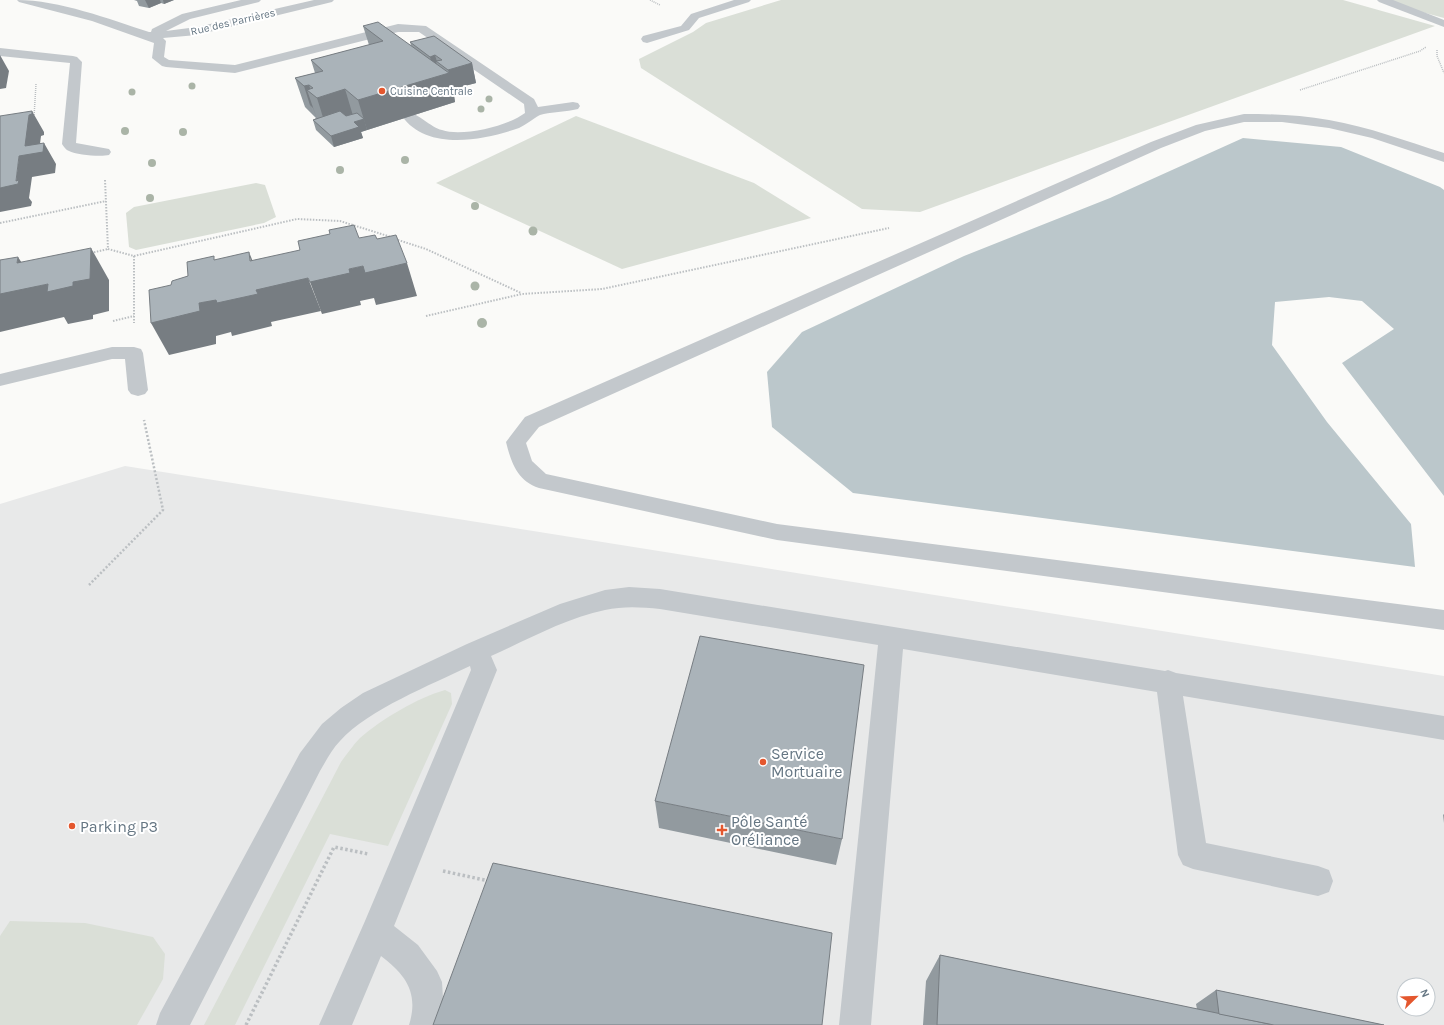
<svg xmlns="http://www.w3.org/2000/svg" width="1444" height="1025" font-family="Karla,sans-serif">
<rect width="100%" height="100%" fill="#fafaf8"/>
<!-- built -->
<path fill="#e8e9e9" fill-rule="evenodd" d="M125,466L1444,676V1025H0V504ZM1404,985H1428V1009H1404Z"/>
<!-- green -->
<g fill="#dadfd7">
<polygon points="781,0 1343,0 1435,26 920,212 862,209 641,68 639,59 693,32 706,23"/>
<polygon points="1377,0 1444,0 1444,18"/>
<polygon points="576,116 754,183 811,218 622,269 436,183"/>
<polygon points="256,183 265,185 276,217 264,223 136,250 129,247 126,213 134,207"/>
<path d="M445,690L451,693L452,704L388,846L330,834L235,1025H204L341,762C347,754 353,745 360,738C382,719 417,698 445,690Z"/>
<polygon points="10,921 85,923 153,937 165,954 163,979 137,1025 0,1025 0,936"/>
</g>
<!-- water -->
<polygon fill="#bbc7cb" points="1243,138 1341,147 1440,187 1444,190 1444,496 1342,363 1394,329 1362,301 1329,297 1275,302 1272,345 1327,422 1411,524 1415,567 853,493 772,427 767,372 802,332 964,256 1110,198"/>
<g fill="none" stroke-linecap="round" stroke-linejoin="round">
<!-- path-far3 -->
<g stroke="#bbbfc2" stroke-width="1.5" stroke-dasharray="1 1" stroke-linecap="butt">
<polyline points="650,0 660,5"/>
<polyline points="1437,50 1437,56 1444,73"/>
<polyline points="1300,90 1420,51 1426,47"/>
<polyline points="34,117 36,84"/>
</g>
<!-- path-far2 -->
<g stroke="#bbbfc2" stroke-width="2" stroke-dasharray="1.5 1.5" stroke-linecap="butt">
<polyline points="105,180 108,249 134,256 134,323"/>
<polyline points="0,223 106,201"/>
<polyline points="395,239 426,249 521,293"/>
<polyline points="91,253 108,249"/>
<polyline points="134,256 297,219 340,221 391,237"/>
<polyline points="426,316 522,294 602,289 889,228"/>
<polyline points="113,321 134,316"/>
</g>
<!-- path-far1 -->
<polyline stroke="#bbbfc2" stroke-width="2.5" stroke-dasharray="2 2" stroke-linecap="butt" points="89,585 163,510 144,420"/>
<!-- path -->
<g stroke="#bbbfc2" stroke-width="3.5" stroke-dasharray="2.5 2.5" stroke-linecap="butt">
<polyline points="443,871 489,881"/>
<polyline points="246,1025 334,847 368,854"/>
</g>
<!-- minor -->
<g fill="#c3c8cc" fill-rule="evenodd">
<path d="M17,0C59,0 109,19 149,32H151L152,29L182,14L241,0H261L259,2L190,19L166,31L197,27L314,0H334L332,2L197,35L163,38L166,41L164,57L169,60L235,65L398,24L426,26L534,99L538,107L573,102L578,103L580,106L578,109L573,110C562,112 550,112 540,115C537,116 526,125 519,128C485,140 427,152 402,116L404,113C417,110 429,127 442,130C462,137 508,126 525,113L524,104L419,32H398L235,73L166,67L162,66L152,58L154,43L92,21L19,2Z"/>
<polygon points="734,0 751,0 749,2 699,18 689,30 647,43 643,42 641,39 643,36 681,26 691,14"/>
<polygon points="1377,0 1393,0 1444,20 1444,27 1379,2"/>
<path d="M0,48L73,56L77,57L82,62L76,143L109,149L111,152L109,155C101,157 76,155 69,151C66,150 64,147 62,144L70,63L0,56Z"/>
<path d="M1244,114C1273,114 1301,115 1329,120C1369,127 1406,141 1444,153V162L1372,138L1329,128L1282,122H1244L1205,131L1161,148L539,427L526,443L532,461L546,474L777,524L1444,610V630L777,540L539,488C517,481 511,462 506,442L525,417L1151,142L1196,125Z"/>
<polygon points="112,347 134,347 141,349 143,353 148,390 145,394 138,396 131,394 128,390 125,359 112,359 0,386 0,374"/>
<path d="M629,587L660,589L1165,671L1168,670L1176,673L1444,716V740L1183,696L1206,843L1318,866L1329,870L1333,881L1329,892L1318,896L1193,869L1183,865L1178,855L1157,692L903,649L871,1025H839L878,645L660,609C641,607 623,606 605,610C566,618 527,640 491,656L497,670L394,926L418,945L437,971L442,982L444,1015L441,1025H409C419,993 406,975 381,956L352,1025H319L365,921L471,670L470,666C431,685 369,709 340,741C332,749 326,761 320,771L190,1025H156L160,1013L300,753L322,724L341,708L363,693L467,644L560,604L605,590Z"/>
</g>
</g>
<!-- trees -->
<g fill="#aab4a7">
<circle cx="192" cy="86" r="3.5"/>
<circle cx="132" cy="92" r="3.5"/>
<circle cx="489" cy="99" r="3.5"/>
<circle cx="481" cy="109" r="3.5"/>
<circle cx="125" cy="131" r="4"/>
<circle cx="183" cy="132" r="4"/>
<circle cx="405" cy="160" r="4"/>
<circle cx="152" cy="163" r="4"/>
<circle cx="340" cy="170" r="4"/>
<circle cx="150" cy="198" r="4"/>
<circle cx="475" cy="206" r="4"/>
<circle cx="533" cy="231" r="4.5"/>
<circle cx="475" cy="286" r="4.5"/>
<circle cx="482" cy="323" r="5"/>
</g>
<!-- wall -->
<g fill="#929a9f">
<polygon points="134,0 174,0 164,4 161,3 149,8 139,6 137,1"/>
<polygon points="363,26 411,45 410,42 472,63 476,83 453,89 455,102 361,132 363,138 334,147 316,130 313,120 316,118 305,107 295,78 315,73 311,60 369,45"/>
<polygon points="655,801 842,839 836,865 659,828"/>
<polygon points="1444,814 1444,823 1443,815"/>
<polygon points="940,955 1197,1009 1196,1004 1216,990 1384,1025 923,1025 926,981"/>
</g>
<!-- shaded-wall -->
<g fill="#777d82">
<polygon points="145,0 160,0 161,3 149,8"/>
<polygon points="163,0 174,0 164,4"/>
<polygon points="0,55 9,71 6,88 0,89"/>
<polygon points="435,55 437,62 436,61 439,75 435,77 430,57"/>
<polygon points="472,63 476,83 453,89 455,102 367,130 358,100 449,73 448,70"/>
<polygon points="309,85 312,94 307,90 317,119 313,108 310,105 313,115 304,86"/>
<polygon points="345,89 354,119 326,127 317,98"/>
<polygon points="32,111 44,132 44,135 41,136 39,152 44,143 56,164 55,173 32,177 29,198 32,202 31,206 0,212 0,188 16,181 19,156 29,115"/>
<polygon points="364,119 367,130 361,132 363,138 334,147 331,136 354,122"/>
<polygon points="91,248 109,280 109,311 93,315 93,319 68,324 64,317 0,332 0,294 17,263 18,257 37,286 48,284 73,282"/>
<polygon points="249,252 262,284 308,278 321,311 271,322 272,326 232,336 231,332 216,336 216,344 169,355 151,323 199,303 256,290"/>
<polygon points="407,263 417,296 376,305 374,298 360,301 361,305 322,314 310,282 349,269 363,266"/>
</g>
<!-- building -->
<g fill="#aab3b9" stroke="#777d82">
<polygon points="378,22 449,73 358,100 345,89 317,98 307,90 313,88 309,85 304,86 295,78 323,71 311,60 383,41 363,26"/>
<polygon points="434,36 472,63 448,70 436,61 442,60 435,55 430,57 410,42"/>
<polygon points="32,111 32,114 29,115 25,146 44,143 43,152 19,156 16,181 19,180 18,184 0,188 0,116"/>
<polygon points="340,111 346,116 357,113 364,119 354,122 359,127 331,136 313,120"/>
<polygon points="354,225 359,238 375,235 377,239 396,235 407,263 365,273 363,266 349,269 350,273 310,282 308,278 256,290 258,294 217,303 216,300 199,303 200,311 151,323 149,290 171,285 172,281 188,276 187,262 214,256 214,260 249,252 250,261 300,250 298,241 330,234 329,230"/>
<polygon points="91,248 90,279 73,282 73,286 47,292 48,284 0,294 0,260 18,257 17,263"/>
<polygon points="700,636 864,665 842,839 655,801"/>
<polygon points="493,863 832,933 822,1025 433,1025"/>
<polygon points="940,955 1274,1025 937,1025"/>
<polygon points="1216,990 1384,1025 1274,1025 1219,1014"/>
</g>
<!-- markers -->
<g fill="#e4572e" stroke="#fff" stroke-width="1.5">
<circle cx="382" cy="91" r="4"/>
<circle cx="763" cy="762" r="4"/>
<circle cx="72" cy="826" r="4"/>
<path d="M720 824h4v4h4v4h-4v4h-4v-4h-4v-4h4z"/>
</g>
<g text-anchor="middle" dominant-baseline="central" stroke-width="4" stroke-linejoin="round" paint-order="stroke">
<!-- far-street labels -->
<g font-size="11" fill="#657683" stroke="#fff">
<text transform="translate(233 22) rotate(-13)">Rue des Parrières</text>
</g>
<!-- far-poi labels -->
<g font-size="11" fill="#657683" stroke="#fff" text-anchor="start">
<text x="390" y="91">Cuisine Centrale</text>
</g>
<!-- near-poi labels -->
<g font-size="16" fill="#657683" stroke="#fff" text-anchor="start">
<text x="771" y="753">Service<tspan x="771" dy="18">Mortuaire</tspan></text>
<text x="731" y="821">Pôle Santé<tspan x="731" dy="18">Oréliance</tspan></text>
<text x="80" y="826">Parking P3</text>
</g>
</g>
<!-- north arrow -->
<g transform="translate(1416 997) rotate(67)"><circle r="19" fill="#ffffff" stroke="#c1c8cd"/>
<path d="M0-3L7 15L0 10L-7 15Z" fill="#e4572e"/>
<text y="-6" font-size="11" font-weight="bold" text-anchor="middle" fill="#657683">N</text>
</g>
</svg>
